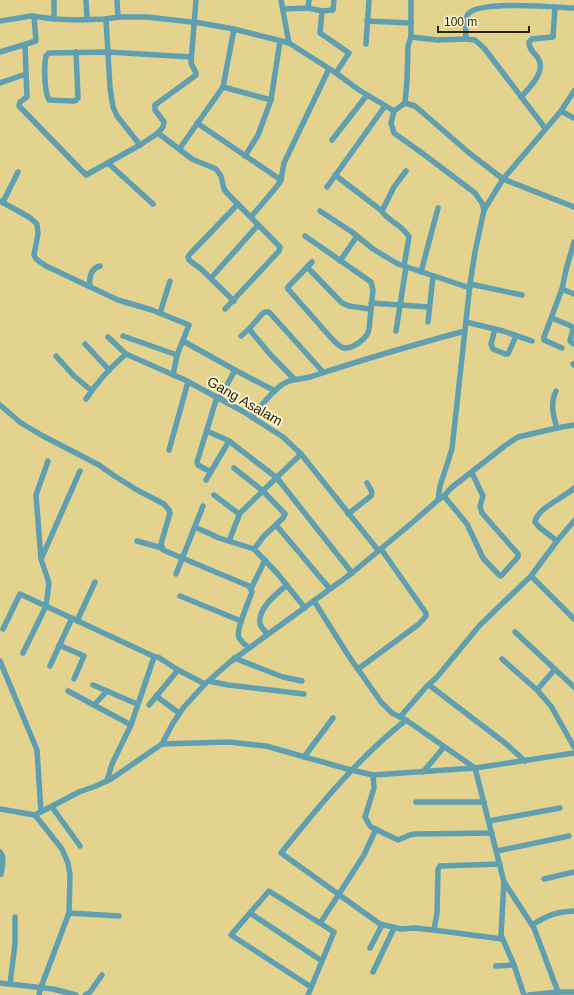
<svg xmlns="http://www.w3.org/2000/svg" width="574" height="995" font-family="Arial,sans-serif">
<rect width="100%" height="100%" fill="#e3d38f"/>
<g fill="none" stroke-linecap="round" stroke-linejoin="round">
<!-- street -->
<g stroke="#609fb0" stroke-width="5.5">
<polyline points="54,0 54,19"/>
<polyline points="86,0 87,19"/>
<polyline points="117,0 118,17"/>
<polyline points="281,0 289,43"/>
<polyline points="308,8 309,0"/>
<polyline points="283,9 308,8 322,11 320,33 349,53 336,73"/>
<polyline points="322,11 333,10 334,0"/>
<polyline points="106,19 110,88 113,107 117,116 140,145"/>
<polyline points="0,21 31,16 54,19 77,20 106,19 118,17 147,17 200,23 234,29 289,43 336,73 359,90 394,111 405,103 415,106 468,152 503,179 574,207"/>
<polyline points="367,21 411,23"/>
<polyline points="234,29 223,87 271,100"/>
<path d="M411,37L437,40L466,39C466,32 464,20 468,14C479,0 554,7 574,8"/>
<polyline points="466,39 475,40 484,48 545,128"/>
<polyline points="366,44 369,0"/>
<polyline points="25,45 27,97 20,102 19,106 86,175 140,145 158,133 163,127 164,122 155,110 155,105 196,75 196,73 191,63 196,0"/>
<polyline points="0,52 36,41 34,16"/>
<path d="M76,52L78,98L75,101H72L49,100C44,91 44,66 46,56L49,53L108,52L191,57"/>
<polyline points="0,83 26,74"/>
<path d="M521,97C529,88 547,71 538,58C534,52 529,50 529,42L532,39L553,37L555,7"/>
<polyline points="405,103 407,80 408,46 411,37 411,0"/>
<polyline points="394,111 391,123 394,133 422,153 475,193 482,203 484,210"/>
<polyline points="561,111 574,118"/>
<polyline points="197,123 281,180"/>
<polyline points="158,133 192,159 216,169 221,176 224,189 227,193 280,247 279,251 225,309"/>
<polyline points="332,140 367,95"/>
<polyline points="180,148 223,87"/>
<polyline points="245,156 258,135 271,100 280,41"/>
<polyline points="108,163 153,204"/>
<polyline points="335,175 382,211"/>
<polyline points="327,187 385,106"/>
<polyline points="0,201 29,217 37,224 38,234 34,255 36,259 46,266 118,300 152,310 189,325 177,355 173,375"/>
<polyline points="3,202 18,172"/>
<polyline points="320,211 352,232 373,249 398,264 470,288"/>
<polyline points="251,217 278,185 281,180 284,163 329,69"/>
<path d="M305,236L371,282L373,290L369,329C368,338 353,349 344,348C340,347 336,343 333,340L288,289V287L312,262"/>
<polyline points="340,261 357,236"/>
<path d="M404,266L409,237C403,225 385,219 382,211L394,187L406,171"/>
<polyline points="307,267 342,303 349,306 370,309"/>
<polyline points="421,272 438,208"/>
<polyline points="211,278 258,225"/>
<polyline points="470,284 522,295"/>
<path d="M90,287C89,279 90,269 100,266"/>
<polyline points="562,289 574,294"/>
<polyline points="234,301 201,269 189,260 188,257 190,254 238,204"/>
<polyline points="371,303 429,307"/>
<polyline points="160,313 170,281"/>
<polyline points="552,318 571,326 573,329 570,341 574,344"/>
<polyline points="428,322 433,276"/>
<polyline points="466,322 503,331 532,341"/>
<polyline points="249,329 269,353 294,379"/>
<polyline points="495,329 491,344 493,349 505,354 508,354 516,336"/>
<polyline points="396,331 406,267"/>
<polyline points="123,336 177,355"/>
<polyline points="241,336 249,329 262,314 265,312 269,312 323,372"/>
<polyline points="108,337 126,354 185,380 244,412 283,437 301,454 378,550"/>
<polyline points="183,341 235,370"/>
<polyline points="85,344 109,370"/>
<polyline points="562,348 544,340 544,337 562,289 566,270 574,242"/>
<polyline points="56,356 74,376 92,391"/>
<polyline points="573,364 574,365"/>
<path d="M556,391C550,403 553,415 557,428"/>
<polyline points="220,398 235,370 275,391"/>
<path d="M86,399C97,382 111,367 126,354"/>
<path d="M0,405L21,423L43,436L99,465L113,475L137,490L164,504L169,510L170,513L161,544L163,550L249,586L252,592C249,601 235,631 239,638C241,641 245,645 248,647"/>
<path d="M252,417C262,405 271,392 283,384C292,378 300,380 310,377C361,360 413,345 465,331"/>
<polyline points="207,431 229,441 277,478 352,573"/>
<polyline points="169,450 188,382"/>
<polyline points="234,468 263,491 285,514 283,518 264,536 254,549"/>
<polyline points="211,472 198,465 197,462 217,397"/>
<polyline points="206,480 229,441"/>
<polyline points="214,495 239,514"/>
<polyline points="444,496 467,524 483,558 499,575 501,576 518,557 518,554 482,513 480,506 483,496 472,473"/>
<polyline points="438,500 440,486 452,449 470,284 475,252 484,210 503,179 561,111 574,91"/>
<polyline points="348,514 371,496 372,492 367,483"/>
<polyline points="276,525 330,589"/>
<polyline points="195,527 219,538 254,549 277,573 305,608"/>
<polyline points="137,541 162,548"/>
<polyline points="229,541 240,513 301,454"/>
<path d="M557,541L539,527L535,522C537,508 564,498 574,488"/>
<polyline points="42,557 80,471"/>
<polyline points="176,574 203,506"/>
<polyline points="531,576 574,619"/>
<polyline points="251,589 265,560"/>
<polyline points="180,596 241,621"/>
<polyline points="314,601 348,655 381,702 392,713 406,720 475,768 504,882 501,935 514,965 524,995"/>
<polyline points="77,621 95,582"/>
<polyline points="3,629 20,594 155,657"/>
<polyline points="515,632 574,687"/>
<path d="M268,634C265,631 261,628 260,624C257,609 277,593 287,585"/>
<polyline points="59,645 84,656 74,679"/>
<polyline points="23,653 46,606 49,583 41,559 36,495 48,461"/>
<polyline points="234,658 283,677 302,681"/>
<polyline points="502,659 537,690 551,706 574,747"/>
<polyline points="0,661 37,750 41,812"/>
<polyline points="50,666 72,618"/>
<polyline points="358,669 419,624 426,616 426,613 381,549"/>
<polyline points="209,681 228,685 304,694"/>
<polyline points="93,685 137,704"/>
<polyline points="429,685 505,743 525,761"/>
<polyline points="537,690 555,669"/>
<polyline points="68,691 131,725"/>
<polyline points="156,696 179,713"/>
<polyline points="94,705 107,691"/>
<polyline points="149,705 178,670"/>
<polyline points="400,717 426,687 437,677 480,625 531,576 557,541 574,521"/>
<path d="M406,720C358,758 319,806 281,853L380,924L401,929L414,928L434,930"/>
<polyline points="162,744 228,742 266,746 351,770 373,775 475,768 574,753"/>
<polyline points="304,757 333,718"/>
<polyline points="423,772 444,747"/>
<polyline points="373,775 374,788 365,817 370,826 373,828 398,840 410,835 415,834 492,833"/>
<polyline points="107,781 112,764 131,725 154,657 158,657 178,670 205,684"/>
<polyline points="416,802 484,802"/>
<polyline points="52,807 80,846"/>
<polyline points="0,809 35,815"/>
<polyline points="489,821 560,808"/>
<polyline points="497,851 569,836"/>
<path d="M0,852C5,857 2,867 1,874"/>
<polyline points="500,864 440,866 438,869 437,913 434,930 502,939"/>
<polyline points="544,879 574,872"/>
<polyline points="504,882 534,928 558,992"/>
<polyline points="69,913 119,916"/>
<polyline points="250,913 322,961"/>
<polyline points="321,922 364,855 376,829"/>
<path d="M532,925C548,915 555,912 574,911"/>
<polyline points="370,948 382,925"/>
<polyline points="496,966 514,965"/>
<polyline points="373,972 394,928"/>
<polyline points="0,983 53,989 76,995"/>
<polyline points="10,984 15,944 15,917"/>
<polyline points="39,995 41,987 69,913 70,875 68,863 62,849 35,815 79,792 96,786 111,779 162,744 173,723 184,707 205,684 230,662 352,573 413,522 438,500 444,496 451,488 506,445 518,437 557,428 574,425"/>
<polyline points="85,995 90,992 102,975"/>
<polyline points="308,995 334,932 269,891 231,935 311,987"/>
<polyline points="529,995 558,992 574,992"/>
</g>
</g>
<g text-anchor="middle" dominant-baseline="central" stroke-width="4" stroke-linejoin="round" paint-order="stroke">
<!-- street labels -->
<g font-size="14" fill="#2a2407" stroke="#fcf4d2">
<text transform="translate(245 401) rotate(30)">Gang Asalam</text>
</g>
</g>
<!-- scale -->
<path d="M438 26v6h91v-6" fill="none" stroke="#2a2407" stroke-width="2"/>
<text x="444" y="26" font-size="12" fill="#2a2407" stroke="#fcf4d2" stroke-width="3" paint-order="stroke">100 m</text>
</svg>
